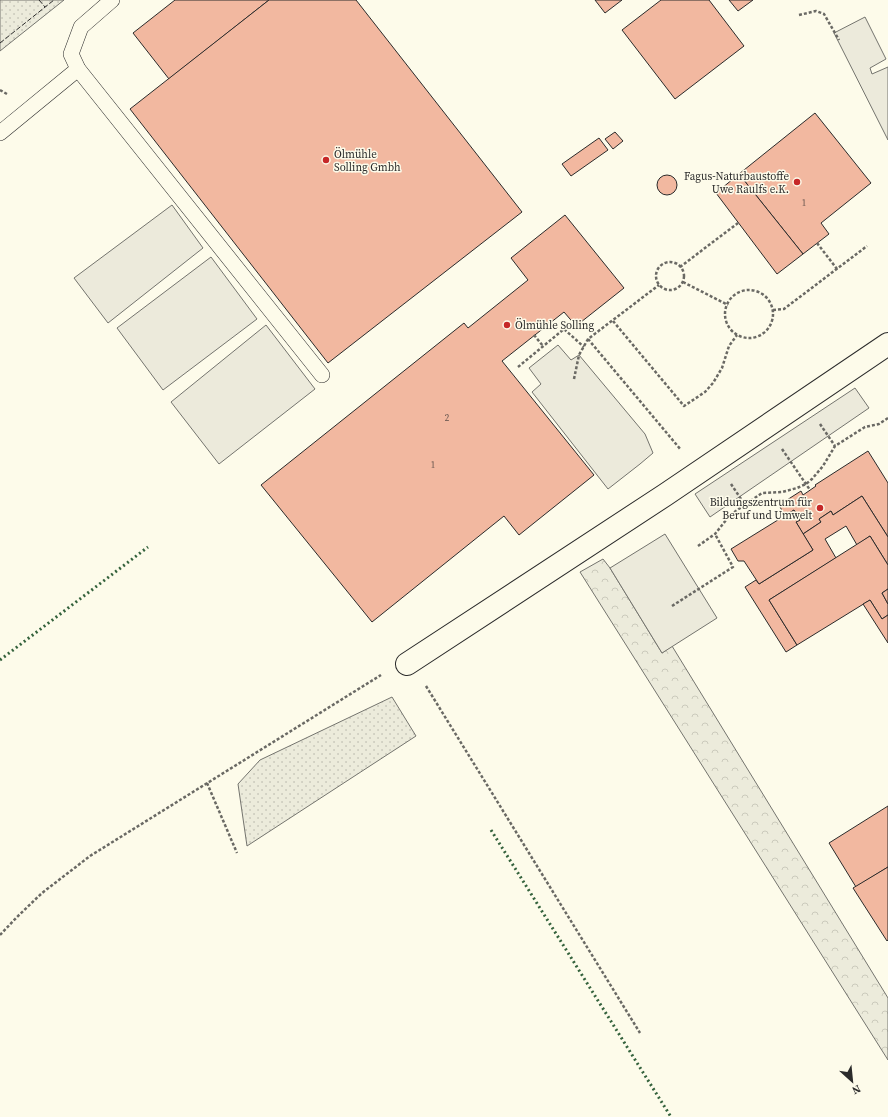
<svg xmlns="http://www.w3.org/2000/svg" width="888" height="1117" font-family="'Source Serif 4',serif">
<defs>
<pattern id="grass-dots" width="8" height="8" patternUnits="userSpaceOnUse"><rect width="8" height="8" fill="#ecebdb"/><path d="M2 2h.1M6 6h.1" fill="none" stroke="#cbcabc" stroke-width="1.8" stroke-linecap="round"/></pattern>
<pattern id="forest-crowns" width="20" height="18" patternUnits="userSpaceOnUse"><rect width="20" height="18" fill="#ecebdb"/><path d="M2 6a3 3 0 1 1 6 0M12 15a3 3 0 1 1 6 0" fill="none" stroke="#cbcabc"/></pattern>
</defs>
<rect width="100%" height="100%" fill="#fdfbea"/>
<!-- grass -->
<g fill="url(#grass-dots)" stroke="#74746e">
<polygon points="0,0 64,0 0,51"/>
<polygon points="392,697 416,736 247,846 238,784 260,760"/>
</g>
<!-- forest -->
<polygon fill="url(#forest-crowns)" stroke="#74746e" points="603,559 610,568 662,653 672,646 888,998 888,1060 580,572"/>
<!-- parking -->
<g fill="#eceadb" stroke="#74746e">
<polygon points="865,17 886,59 870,68 872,74 888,67 888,140 834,33"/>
<polygon points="172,205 203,248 108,323 74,278"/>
<polygon points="211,257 257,319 163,390 117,328"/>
<polygon points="266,325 315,389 219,464 171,402"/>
<polygon points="558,345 571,360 579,355 645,434 653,453 640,464 608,489 532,392 541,384 529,368"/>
<polygon points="855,388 869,408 710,517 695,494"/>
<polygon points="665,534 717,618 662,653 610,568"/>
</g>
<!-- building -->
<g fill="#f2b8a0" stroke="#2b2b2b">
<polygon points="175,0 269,0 169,79 133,33"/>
<polygon points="269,0 356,0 522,212 328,363 130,109"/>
<polygon points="595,0 622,0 605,13"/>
<polygon points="661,0 709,0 744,46 675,99 622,30"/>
<polygon points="729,0 753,0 738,11"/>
<polygon points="815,113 871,183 821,223 829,234 803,254 739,174"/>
<polygon points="615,132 623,141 613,149 605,139"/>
<polygon points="599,138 608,150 571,176 562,164"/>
<polygon points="739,174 803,254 777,274 716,193"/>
<circle cx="667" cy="185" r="10"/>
<polygon points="565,215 624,288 576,326 564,312 502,361 594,475 519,535 504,516 372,622 261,485 464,323 468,328 528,280 511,258"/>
<polygon points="868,451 888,483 888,537 862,496 833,515 831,511 819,519 821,522 803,534 796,522 800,520 794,510 785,516 779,505 801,491 803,495 816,486 815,485"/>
<polygon points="862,496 888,537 888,565 870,536 857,545 846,526 825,539 836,558 769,600 797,645 786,652 745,587 756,580 759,584 813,550 803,534 821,522 819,519 831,511 833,515"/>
<polygon points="794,510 800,520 796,522 813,550 759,584 744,561 738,561 731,549"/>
<polygon points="870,536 888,565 888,589 882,593 888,604 888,615 882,619 870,600 797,645 769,600"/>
<polygon points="888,589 888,604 882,593"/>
<polygon points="870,600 882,619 888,615 888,643 863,604"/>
<polygon points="888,806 888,867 856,887 829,843"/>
<polygon points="888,867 888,940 887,941 853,888"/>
</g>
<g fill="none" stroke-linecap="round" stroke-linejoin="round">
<!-- service casing -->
<g stroke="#2b2b2b" stroke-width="16">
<g id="service">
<polyline points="112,0 81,27 71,54 78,69 322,375"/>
<polyline points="0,133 78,69"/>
</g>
</g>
<!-- minor casing -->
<g stroke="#2b2b2b" stroke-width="24">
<polyline id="minor" points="407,664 665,495 888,344"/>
</g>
<!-- path -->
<g stroke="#6a6964" stroke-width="2.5" stroke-dasharray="3 2" stroke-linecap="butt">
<polyline points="799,15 816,11 824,14 839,40"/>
<polyline points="0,90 7,94"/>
<polyline points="817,243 837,269"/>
<circle cx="670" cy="276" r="14"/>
<polyline points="680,267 738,223"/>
<polyline points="683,282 728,305"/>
<circle cx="749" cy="314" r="24"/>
<polyline points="773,310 784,309 867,246"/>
<polyline points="613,321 684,406 705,392 713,383 722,368 729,346 737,335"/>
<polyline points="534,335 543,346"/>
<polyline points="588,339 681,450"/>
<polyline points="518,367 564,329 584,347"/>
<polyline points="574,379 579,355 588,339 659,285"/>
<polyline points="820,424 835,446"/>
<polyline points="782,449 810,490"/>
<polyline points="731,484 745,505"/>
<polyline points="698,546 715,534 730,515 762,493 782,492 797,488 806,484 812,479 823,466 835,446 865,427 879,424 888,418"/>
<polyline points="672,606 733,567 715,534"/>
<polyline points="426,686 640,1033"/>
<polyline points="207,783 237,853"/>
<polyline points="0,935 17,917 42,893 90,856 381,675"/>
</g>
<!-- service -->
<use href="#service" stroke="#fdfbea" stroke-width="15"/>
<!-- minor -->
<use href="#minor" stroke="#fdfbea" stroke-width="22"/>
<!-- hedge -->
<g stroke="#34623c" stroke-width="3" stroke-dasharray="2 3" stroke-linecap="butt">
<polyline points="0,660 148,547"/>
<polyline points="491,830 671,1117"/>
</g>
<!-- fence -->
<g stroke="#2b2b2b" stroke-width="1" stroke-dasharray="5 2" stroke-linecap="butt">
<polyline points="39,0 45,7"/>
<polyline points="0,43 54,0"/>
</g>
</g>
<!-- markers -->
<g fill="#c62828" stroke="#fdfbea" stroke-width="1.5">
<circle cx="326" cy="160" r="4"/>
<circle cx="797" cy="182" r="4"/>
<circle cx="507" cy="325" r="4"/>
<circle cx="820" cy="508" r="4"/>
</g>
<g text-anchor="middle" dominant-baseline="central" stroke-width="3" stroke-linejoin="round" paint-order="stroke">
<!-- number labels -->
<g font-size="9" fill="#5d4e48">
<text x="804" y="203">1</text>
<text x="447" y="418">2</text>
<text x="433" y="465">1</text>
</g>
<!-- poi labels -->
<g font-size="11" fill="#2b2b2b" stroke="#fdfbea" text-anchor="start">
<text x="334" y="154">Ölmühle<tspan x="334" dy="13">Solling Gmbh</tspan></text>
<text x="789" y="176" text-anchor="end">Fagus-Naturbaustoffe<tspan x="789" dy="13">Uwe Raulfs e.K.</tspan></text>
<text x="515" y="325">Ölmühle Solling</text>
<text x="812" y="502" text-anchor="end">Bildungszentrum für<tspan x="812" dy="13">Beruf und Umwelt</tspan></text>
</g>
</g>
<!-- north arrow -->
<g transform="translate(852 1081) rotate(153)" stroke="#fdfbea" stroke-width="3" paint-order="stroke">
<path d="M0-3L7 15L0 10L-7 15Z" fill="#2b2b2b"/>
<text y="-6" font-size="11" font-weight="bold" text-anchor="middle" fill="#2b2b2b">N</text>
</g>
</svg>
